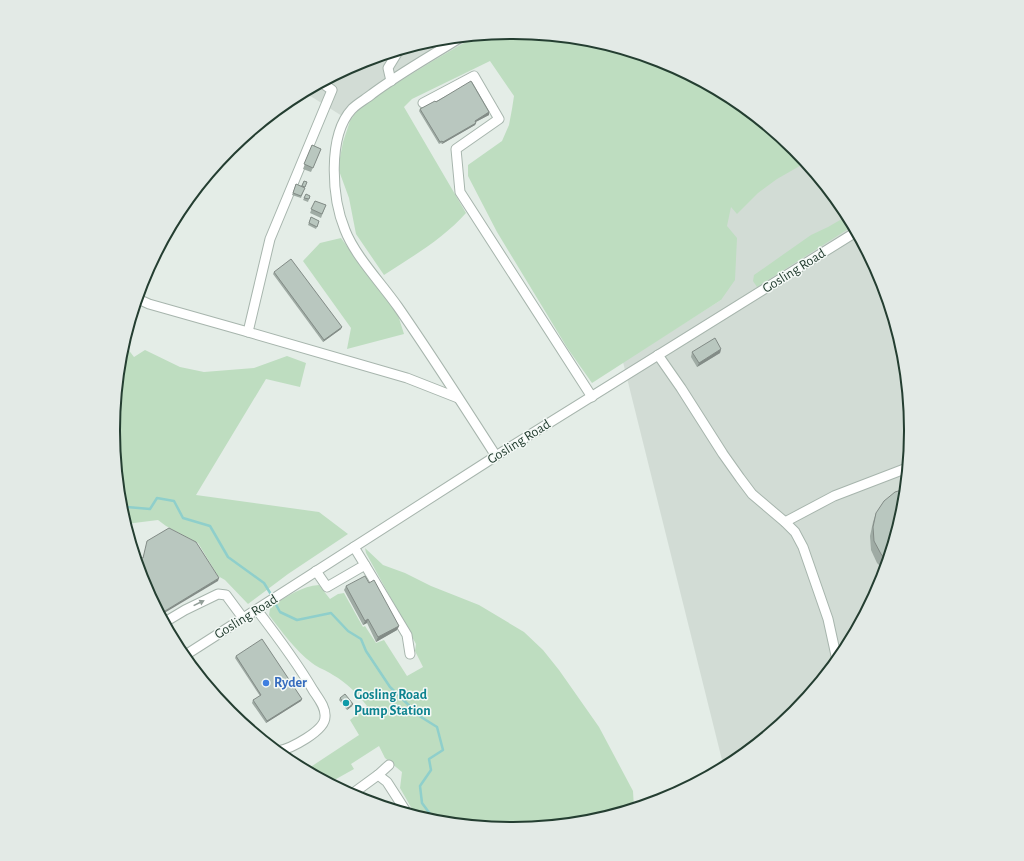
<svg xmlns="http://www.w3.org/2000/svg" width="1024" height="861" font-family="'Alegreya Sans',sans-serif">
<rect width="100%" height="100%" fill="#e4ede7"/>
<!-- built -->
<g fill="#d2dcd5">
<polygon points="476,36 431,62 361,105 350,121 312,97 302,93 360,62 434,40"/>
<polygon points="803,160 843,209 880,278 903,353 910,431 903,508 880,583 843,652 794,712 733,762 726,766 723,764 623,362 721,300 708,221"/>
</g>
<!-- green -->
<g fill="#beddc0">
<path d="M512,32L590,40L665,62L734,99L794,149L805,163L777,179L758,193L737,214L731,207L727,226L737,238L735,280L721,300L592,383L568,349L497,232L468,176V165L502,141L509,125L512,109L514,96L490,61L412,99L404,107L466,213C443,239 413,256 384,275L356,234L349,198L338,168L343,142L350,121L361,105L431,62L476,36Z"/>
<polygon points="847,216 853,226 757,287 753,281 754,275 811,235 828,227"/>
<polygon points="341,238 379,290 397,312 404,334 347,349 351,328 303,261 320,243"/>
<polygon points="124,344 134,357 145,350 180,367 204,372 254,368 287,356 306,363 300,387 266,379 196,495 319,512 348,534 288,574 248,604 225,580 218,576 198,543 166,526 158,520 126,524 121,508 114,430 121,353"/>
<path d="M365,548L383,565L405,573L431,586L479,605L524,632L543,650L559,670L599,727L633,791L634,808L590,821L512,829L434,821L416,816L400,788L402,772L385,758L379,746L351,764L354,769L329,783L306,770L359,735L350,720L367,706C357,693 347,683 333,675C326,670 318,668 312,663C295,650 282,632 269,615L270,609L273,605C288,596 302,586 319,585L330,599L338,594L344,593L363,627L365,626L376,643L384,640L407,676L423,667L415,651L416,644L366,553Z"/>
</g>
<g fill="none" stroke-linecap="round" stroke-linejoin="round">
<!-- stream -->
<g stroke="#8fcfcb" stroke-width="2.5">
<polyline points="114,430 115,442"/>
<polyline points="120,497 127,507 150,509 157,498 174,501 183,518 210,526 228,557 264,583 272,596"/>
<polyline points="274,601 280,612 297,620 331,613 348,631 361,639 366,651 390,687 421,717 437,727 443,750 429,759 431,770 420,786 422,803 436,822"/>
</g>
<!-- minor casing -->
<g stroke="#a7b5ad" stroke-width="11">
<g id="minor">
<path d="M461,37C431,56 400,73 372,94C366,99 358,103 352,109C327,136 332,199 345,230C355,256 382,284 398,307C432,356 464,406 496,456"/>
<polyline points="391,81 388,68 399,50"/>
<polyline points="322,83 332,90 270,239 248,332 407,378 458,398"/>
<polyline points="423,103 474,76 499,119 456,149 460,192 592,397"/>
<polyline points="138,299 149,304 248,332"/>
<polyline points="658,355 681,388 723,454 740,478 752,494 785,522 795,532 803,547 828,619 837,660"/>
<polyline points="785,522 834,496 907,468"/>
<polyline points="365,565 407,635 410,654"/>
<polyline points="316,571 327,587 365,565 354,547"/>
<path d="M257,610C277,636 296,661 313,690C318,698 326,707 325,717C325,731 290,749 278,751"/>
<polyline points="165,622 185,610 218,594 226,595 243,618"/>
<polyline points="184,656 496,456 856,232"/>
<polyline points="378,775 387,782 407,813"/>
<polyline points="352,794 378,775 389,765"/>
</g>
</g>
<!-- minor -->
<use href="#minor" stroke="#fff" stroke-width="9"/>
</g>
<!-- wall -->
<g fill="#9faba4">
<polygon points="371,59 368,63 365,61"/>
<polygon points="436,102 489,112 489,115 475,122 476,123 475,125 442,144 441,143 439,144 419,111 420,109"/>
<polygon points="312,145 321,149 311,172 303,169"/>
<polygon points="304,181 307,182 301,198 292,195 296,184 301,186"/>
<polygon points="306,194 310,196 308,202 303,200"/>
<polygon points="315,201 326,205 321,218 310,213"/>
<polygon points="311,217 319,221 316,229 308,225"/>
<polygon points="274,272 341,329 323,342 273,274"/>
<polygon points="721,349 720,353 697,367 691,357 692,352"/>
<polygon points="903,508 884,570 877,563 871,550 870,536 873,522 876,513"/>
<polygon points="369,583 399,626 397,630 376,642 367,623 363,625 344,590 346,586"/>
<polygon points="236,656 302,699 301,701 266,723 252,703 253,700 260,696 235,658"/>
<polygon points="340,698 352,706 347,710 339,700"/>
</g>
<!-- shaded-wall -->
<g fill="#828b86">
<polygon points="489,112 489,115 474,123 475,121"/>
<polygon points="476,123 475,125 442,144 443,142"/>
<polygon points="342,327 341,329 323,342 324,340"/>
<polygon points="721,349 720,353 697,367 699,363"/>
<polygon points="219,578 218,581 161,615 160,614"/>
<polygon points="368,619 367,623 363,625 365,621"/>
<polygon points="399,626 397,630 376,642 378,637"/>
<polygon points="302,699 301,701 266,723 267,721"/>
<polygon points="353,704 352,706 347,710 348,708"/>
</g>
<!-- building -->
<g fill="#b9c7bf" stroke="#828b86">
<polygon points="471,81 489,112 475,121 476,123 443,142 442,141 440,142 420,109 435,101 436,102"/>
<polygon points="312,145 321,149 313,168 304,164"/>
<polygon points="304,181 307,182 305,187 302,186"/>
<polygon points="296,184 305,188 301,196 293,193"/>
<polygon points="306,194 310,196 309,199 304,198"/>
<polygon points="315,201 326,205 322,214 311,209"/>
<polygon points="311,217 319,221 317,227 309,223"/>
<polygon points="291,259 342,327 324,340 274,272"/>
<polygon points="715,338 721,349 699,363 692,352"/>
<polygon points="905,489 903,508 887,561 881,554 874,541 873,527 876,513 884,501 895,492"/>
<polygon points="169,528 196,542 219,578 160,614 144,583 136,556 143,558 147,541"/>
<polygon points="365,576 369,583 374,580 399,626 378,637 368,619 365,621 346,586"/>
<polygon points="262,639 302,699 267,721 253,700 261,695 236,656"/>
<polygon points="345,694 353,704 348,708 340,698"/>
</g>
<!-- one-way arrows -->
<defs><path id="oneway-solid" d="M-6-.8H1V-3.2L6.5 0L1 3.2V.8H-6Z"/></defs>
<use fill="#929e98" href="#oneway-solid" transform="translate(199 603) rotate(-26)"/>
<!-- markers -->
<circle fill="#3f7fe0" stroke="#f4f9f6" stroke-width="1.5" cx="266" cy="683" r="4"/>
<circle fill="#0f9aa8" stroke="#f4f9f6" stroke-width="1.5" cx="346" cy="703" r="4"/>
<g text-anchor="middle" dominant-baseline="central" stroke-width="3" stroke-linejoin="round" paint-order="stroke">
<!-- street labels -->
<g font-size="14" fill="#243e31" stroke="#f4f9f6">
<text transform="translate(794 271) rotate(-32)">Gosling Road</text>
<text transform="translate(519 442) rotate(-32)">Gosling Road</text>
<text transform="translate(246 617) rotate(-32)">Gosling Road</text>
</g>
<!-- shop labels -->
<g font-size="14" font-weight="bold" fill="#366cbe" stroke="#f4f9f6" text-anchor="start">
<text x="274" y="683">Ryder</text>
</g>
<!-- culture labels -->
<g font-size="14" font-weight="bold" fill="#0d838f" stroke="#f4f9f6" text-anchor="start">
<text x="354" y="695">Gosling Road<tspan x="354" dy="16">Pump Station</tspan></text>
</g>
</g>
<!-- crop -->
<path d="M0 0H1024V861H0ZM511 39H513A391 391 0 0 1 904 430V431A391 391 0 0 1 513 822H511A391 391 0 0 1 120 431V430A391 391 0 0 1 511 39Z" fill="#e3eae6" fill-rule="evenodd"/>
<path fill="none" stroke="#243e31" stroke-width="2" d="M511 39H513A391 391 0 0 1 904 430V431A391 391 0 0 1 513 822H511A391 391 0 0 1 120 431V430A391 391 0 0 1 511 39Z"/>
</svg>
